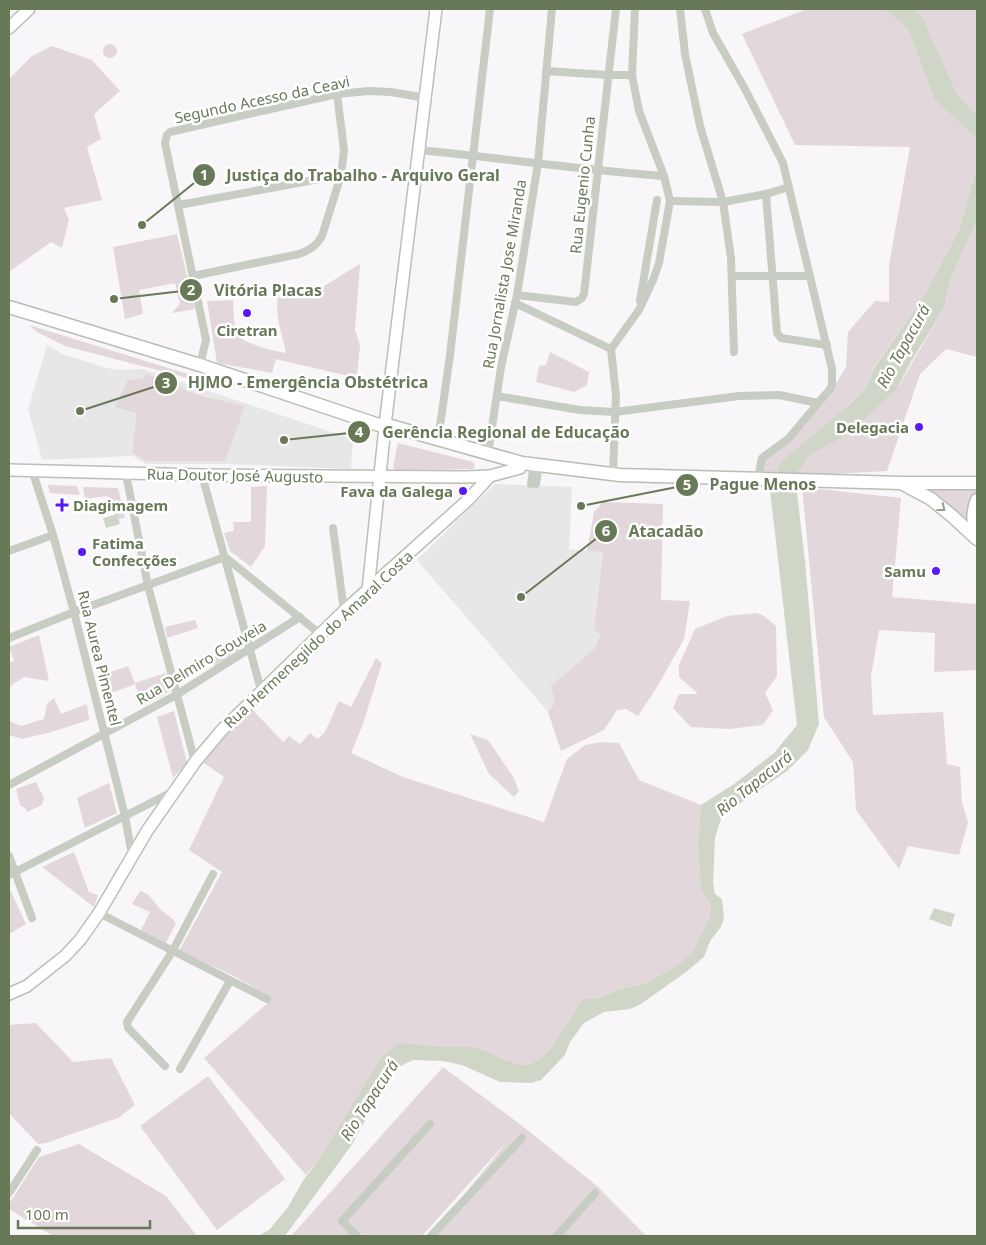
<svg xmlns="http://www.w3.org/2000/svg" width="986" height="1245" font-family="'Noto Sans',sans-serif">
<rect width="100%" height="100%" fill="#f9f6f9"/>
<!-- built -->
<g fill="#e8e7e7">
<polygon points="47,345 62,354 107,368 121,370 143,369 353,439 351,469 228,464 146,464 133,456 42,460 28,409"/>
<polygon points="495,484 572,487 569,549 603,552 594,627 600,636 595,648 551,686 555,703 548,712 417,560"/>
</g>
<!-- green -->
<g fill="#e2d7da">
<polygon points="807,9 884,9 908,29 934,99 977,139 977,166 959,230 924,296 874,367 865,389 775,476 760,476 763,459 834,387 846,367 848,332 875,301 889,302 889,265 910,147 795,145 742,34"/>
<polygon points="914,9 977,9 977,115 957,94 923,18"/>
<circle cx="110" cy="51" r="7"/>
<polygon points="52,46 92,60 120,91 94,114 101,139 87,147 102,200 64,208 69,220 62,248 51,242 9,272 9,79 32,56"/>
<polygon points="977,220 977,357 946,349 920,374 887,471 795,476 810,455 844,437 898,387 944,308 951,278"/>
<polygon points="177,234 195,309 172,313 180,304 175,283 139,290 143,314 125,319 113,247"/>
<path d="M360,264L355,330L360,345L357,378L276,359L272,373L217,363L207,301L233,300L235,335C251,345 268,350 286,353C283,336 274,315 278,297H306Z"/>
<polygon points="29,325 204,379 195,380 65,346 37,332"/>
<polygon points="550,352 589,372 587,385 574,392 536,382 539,366 546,365"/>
<polygon points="146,373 197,395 245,406 225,461 146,461 132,453 137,413 115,407 128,380 143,379"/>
<polygon points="398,443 473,462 475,465 473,469 395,470 393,467"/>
<polygon points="48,485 77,486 80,495 50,493"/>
<polygon points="918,485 977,485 976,534"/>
<polygon points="267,486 265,546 251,567 230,551 224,533 234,531 233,522 251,522 251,487"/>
<polygon points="83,487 118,488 125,518 117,519 107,496 85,499"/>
<polygon points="802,487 901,498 892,597 977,604 977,670 934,672 935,633 879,630 871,676 873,715 943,712 947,764 960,767 962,803 968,822 959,855 908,846 899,869 856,810 853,762 824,717"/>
<polygon points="603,502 663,504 661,600 690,601 684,639 657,687 638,716 626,709 617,710 604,730 561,751 548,712 555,703 551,686 595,648 600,636 594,628 603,552 587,551 594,512"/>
<polygon points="757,613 764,616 776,626 777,676 765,693 773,710 763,725 729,729 691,727 673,708 679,694 698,694 679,677 679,665 695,629 727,616"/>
<polygon points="195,620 198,628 167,638 165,627"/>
<polygon points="39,635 49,681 24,677 9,687 9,663 14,661 9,647"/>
<polygon points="238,644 240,652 215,667 212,657 228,652 227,647"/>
<path d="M376,658L382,663L362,727L351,753L403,777L544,822L567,759L585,745L602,742L619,743L639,780L701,805L698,845L701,890L711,904L710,916L692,953L673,968L646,983L620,989L599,998L582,999C571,1015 550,1059 530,1064C515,1067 499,1056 486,1051C470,1044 453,1047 436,1046C423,1045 411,1043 398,1043L319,1160L306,1175L204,1058L269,1002L267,995L230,974L179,951L222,872L189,850L224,777L204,763L216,745L252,709L283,742L289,736L300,744L310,733L318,739L325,732L339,701L351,707Z"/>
<polygon points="128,666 135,683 166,673 172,690 143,707 135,684 104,696 97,677"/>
<polygon points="54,698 61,714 87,704 89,720 51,732 22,739 9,735 9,721 21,726 44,719 47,704"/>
<polygon points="174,711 187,763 173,778 157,717"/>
<polygon points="470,734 488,740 514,778 519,791 514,797 489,774"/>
<polygon points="36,782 44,798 42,805 27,812 25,808 20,805 16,789"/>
<polygon points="109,783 117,813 85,828 77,798"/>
<polygon points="74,852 89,892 98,895 94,907 42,867"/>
<polygon points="9,887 26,924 9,934 9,926 11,925 9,919"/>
<path d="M140,891C149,893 153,900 158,907C163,913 171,916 176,923L166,943L141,930L150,912L132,904Z"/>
<polygon points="36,1023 73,1062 111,1058 135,1105 118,1118 46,1143 38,1144 9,1113 9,1025"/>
<polygon points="443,1067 521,1125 597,1186 646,1236 431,1236 510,1138 422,1236 364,1236 360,1233 357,1236 291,1236"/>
<polygon points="208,1076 285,1179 217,1230 140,1126"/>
<polygon points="79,1144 166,1196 197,1236 53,1236 9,1209 9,1204 39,1157"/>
</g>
<!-- water -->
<g fill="#d0d6c7">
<polygon points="884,9 914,9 923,18 957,94 977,115 977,139 934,99 908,29"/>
<path d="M977,166V220L951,278L944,308L911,362L896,390L844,437L810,455L795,476L805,561L819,724L808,750L787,771L735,807L721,819L715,838L713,883L715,894L722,899L724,918L721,927L710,941L704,957L686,972L641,1004L630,1009L604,1012L584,1023L570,1042L565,1055L541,1080L531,1083L500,1082L462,1065L443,1061L413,1060L394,1069L351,1146L285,1236H258L269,1230L288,1207L304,1179L319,1160L381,1058L398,1043C411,1043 423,1045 436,1046C453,1047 470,1044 486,1051C499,1056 515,1067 530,1064C550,1059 571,1015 582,999L599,998L620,989L646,983L673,968L692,953L710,916L711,904L701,890L698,845L701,805L734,784L774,753L797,725L770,490L782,461L849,405L865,389L874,368L924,296L959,230Z"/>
<polygon points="117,514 120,524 106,528 103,518"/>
<polygon points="934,908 955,914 951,927 929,919"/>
</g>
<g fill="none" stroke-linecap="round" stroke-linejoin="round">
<!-- secondary casing -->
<g stroke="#bac0b4" stroke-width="14">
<g id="secondary">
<polyline points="9,28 29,9"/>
<polyline points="9,470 202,475 466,477 490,476 520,468"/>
<polyline points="368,590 386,417 436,9"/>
<polyline points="9,994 27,986 65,956 80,940 99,913 147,831 195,762 221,731 344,611 468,500 490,476"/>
</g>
</g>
<!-- primary casing -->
<g stroke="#b8beb3" stroke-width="15">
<g id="primary">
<polyline points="9,307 200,365 385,427 391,426 522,463 620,475 901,483 977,483"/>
<polyline points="903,484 931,499 952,516 977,539"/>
<path d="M977,500C973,510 972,522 977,532"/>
</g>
</g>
<!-- street -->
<g stroke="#c8cdc4" stroke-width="8">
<polyline points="680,9 685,54 700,126 723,202 731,258 734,352"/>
<polyline points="705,9 713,33 745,89 783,163 832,369 832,385 830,389 788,439 762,458 758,478"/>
<polyline points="546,71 608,75 632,75"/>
<path d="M419,150C501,158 582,170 664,176"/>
<polyline points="766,194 777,333 781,338 827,345"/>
<polyline points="670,201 723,202 766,194 789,187"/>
<polyline points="179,205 341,175"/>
<path d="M193,276L299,254C310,250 316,246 322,236L341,175L344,150L337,94"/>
<polyline points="732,276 810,276"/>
<polyline points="517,295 576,302 582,298 584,294 616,9"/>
<polyline points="640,301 657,200"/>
<polyline points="515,303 611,349"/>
<polyline points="611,349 639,310 653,280 659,263 670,201 664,176 639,111 632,75 635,9"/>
<polyline points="611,349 616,396 613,474"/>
<polyline points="200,365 206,340 165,143 167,135 170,132 337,94 369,91 391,92 426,98"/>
<polyline points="497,396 580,410 615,412 739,396 779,395 818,403"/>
<polyline points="438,440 450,355 490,9"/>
<polyline points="488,454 501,367 517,295 538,163 552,9"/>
<polyline points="32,470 53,535 74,612 125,816 132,856"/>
<polyline points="126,474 148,586 195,762"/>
<polyline points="202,475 261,690"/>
<polyline points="531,484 533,470"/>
<polyline points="536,484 538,471"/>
<polyline points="333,528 344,611"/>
<polyline points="9,551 53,535"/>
<polyline points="9,638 74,612 225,557 320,634"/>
<polyline points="9,785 176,695 300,617"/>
<polyline points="9,856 32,918"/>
<polyline points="9,875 174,791"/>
<polyline points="99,913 267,999"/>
<polyline points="165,1066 128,1028 127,1022 172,952 213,874"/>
<polyline points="180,1069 230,981"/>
<polyline points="9,1193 37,1150"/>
<polyline points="357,1236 342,1221 430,1124"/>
<polyline points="431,1236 522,1138"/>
<polyline points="557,1236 595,1193"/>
</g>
<!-- secondary -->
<use href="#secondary" stroke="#fff" stroke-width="11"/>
<!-- primary -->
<use href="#primary" stroke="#fff" stroke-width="12"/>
</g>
<!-- one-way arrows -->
<defs><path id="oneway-chevron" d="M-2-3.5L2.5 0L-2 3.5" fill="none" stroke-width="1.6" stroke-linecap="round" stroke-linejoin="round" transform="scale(1.25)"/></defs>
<use stroke="#95a18a" href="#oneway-chevron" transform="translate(942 508) rotate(38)"/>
<!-- markers -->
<g fill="#5a1af6" stroke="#fff" stroke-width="2">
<circle cx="247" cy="313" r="5"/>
<circle cx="919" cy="427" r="5"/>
<circle cx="463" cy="491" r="5"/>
<path d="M59.5 497.5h5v5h5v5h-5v5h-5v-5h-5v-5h5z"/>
<circle cx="82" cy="552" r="5"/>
<circle cx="936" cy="571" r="5"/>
</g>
<g text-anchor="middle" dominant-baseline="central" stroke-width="5" stroke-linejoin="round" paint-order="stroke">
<!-- street labels -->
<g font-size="15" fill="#687958" stroke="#fff">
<text transform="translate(262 99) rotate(-12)">Segundo Acesso da Ceavi</text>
<text transform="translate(582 185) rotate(-84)">Rua Eugenio Cunha</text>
<text transform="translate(504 274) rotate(-80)">Rua Jornalista Jose Miranda</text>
<text transform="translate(235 475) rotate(1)">Rua Doutor José Augusto</text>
<text transform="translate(318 639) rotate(-43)">Rua Hermenegildo do Amaral Costa</text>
<text transform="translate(100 658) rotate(76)">Rua Aurea Pimentel</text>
<text transform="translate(201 662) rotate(-31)">Rua Delmiro Gouveia</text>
</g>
<!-- poi labels -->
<g font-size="15" font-weight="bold" fill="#687958" stroke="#fff" text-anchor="end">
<text x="247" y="330" text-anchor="middle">Ciretran</text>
<text x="909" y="427">Delegacia</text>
<text x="453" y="491">Fava da Galega</text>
<text x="73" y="505" text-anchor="start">Diagimagem</text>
<text x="92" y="543" text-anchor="start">Fatima<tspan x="92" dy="17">Confecções</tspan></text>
<text x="926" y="571">Samu</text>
</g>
<!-- water labels -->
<g font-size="16" font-style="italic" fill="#6c7757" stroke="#fff">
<text transform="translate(903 346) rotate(-61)">Rio Tapacurá</text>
<text transform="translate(754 783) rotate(-39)">Rio Tapacurá</text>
<text transform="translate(369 1100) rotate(-57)">Rio Tapacurá</text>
</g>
</g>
<!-- callouts -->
<path fill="none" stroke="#687958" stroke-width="2" d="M142 225L204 175M114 299L191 290M80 411L166 383M284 440L359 432M581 506L687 485M521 597L606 531"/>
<g fill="#687958" stroke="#fff" stroke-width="2">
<circle cx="142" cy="225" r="5"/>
<circle cx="114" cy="299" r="5"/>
<circle cx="80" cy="411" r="5"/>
<circle cx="284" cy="440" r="5"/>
<circle cx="581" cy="506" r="5"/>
<circle cx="521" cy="597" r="5"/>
<circle cx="204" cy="175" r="12"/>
<circle cx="191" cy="290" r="12"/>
<circle cx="166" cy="383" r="12"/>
<circle cx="359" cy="432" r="12"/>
<circle cx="687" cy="485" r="12"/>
<circle cx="606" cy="531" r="12"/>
</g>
<g font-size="15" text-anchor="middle" font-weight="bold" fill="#fff">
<text x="204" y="180">1</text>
<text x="191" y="295">2</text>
<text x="166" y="388">3</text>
<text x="359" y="437">4</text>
<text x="687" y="490">5</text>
<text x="606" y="536">6</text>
</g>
<g font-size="16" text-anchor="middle" font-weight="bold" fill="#687958" stroke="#fff" stroke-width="5" stroke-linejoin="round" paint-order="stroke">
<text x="363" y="181">Justiça do Trabalho - Arquivo Geral</text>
<text x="268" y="296">Vitória Placas</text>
<text x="308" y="388">HJMO - Emergência Obstétrica</text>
<text x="506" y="438">Gerência Regional de Educação</text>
<text x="763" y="490">Pague Menos</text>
<text x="666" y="537">Atacadão</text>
</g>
<!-- border -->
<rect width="986" height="1245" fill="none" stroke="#687958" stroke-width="20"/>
<!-- scale -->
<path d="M18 1220v8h132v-8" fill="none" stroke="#687958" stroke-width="2.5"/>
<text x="25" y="1220" font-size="15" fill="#687958" stroke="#ffffff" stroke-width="4" paint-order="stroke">100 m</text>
</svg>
